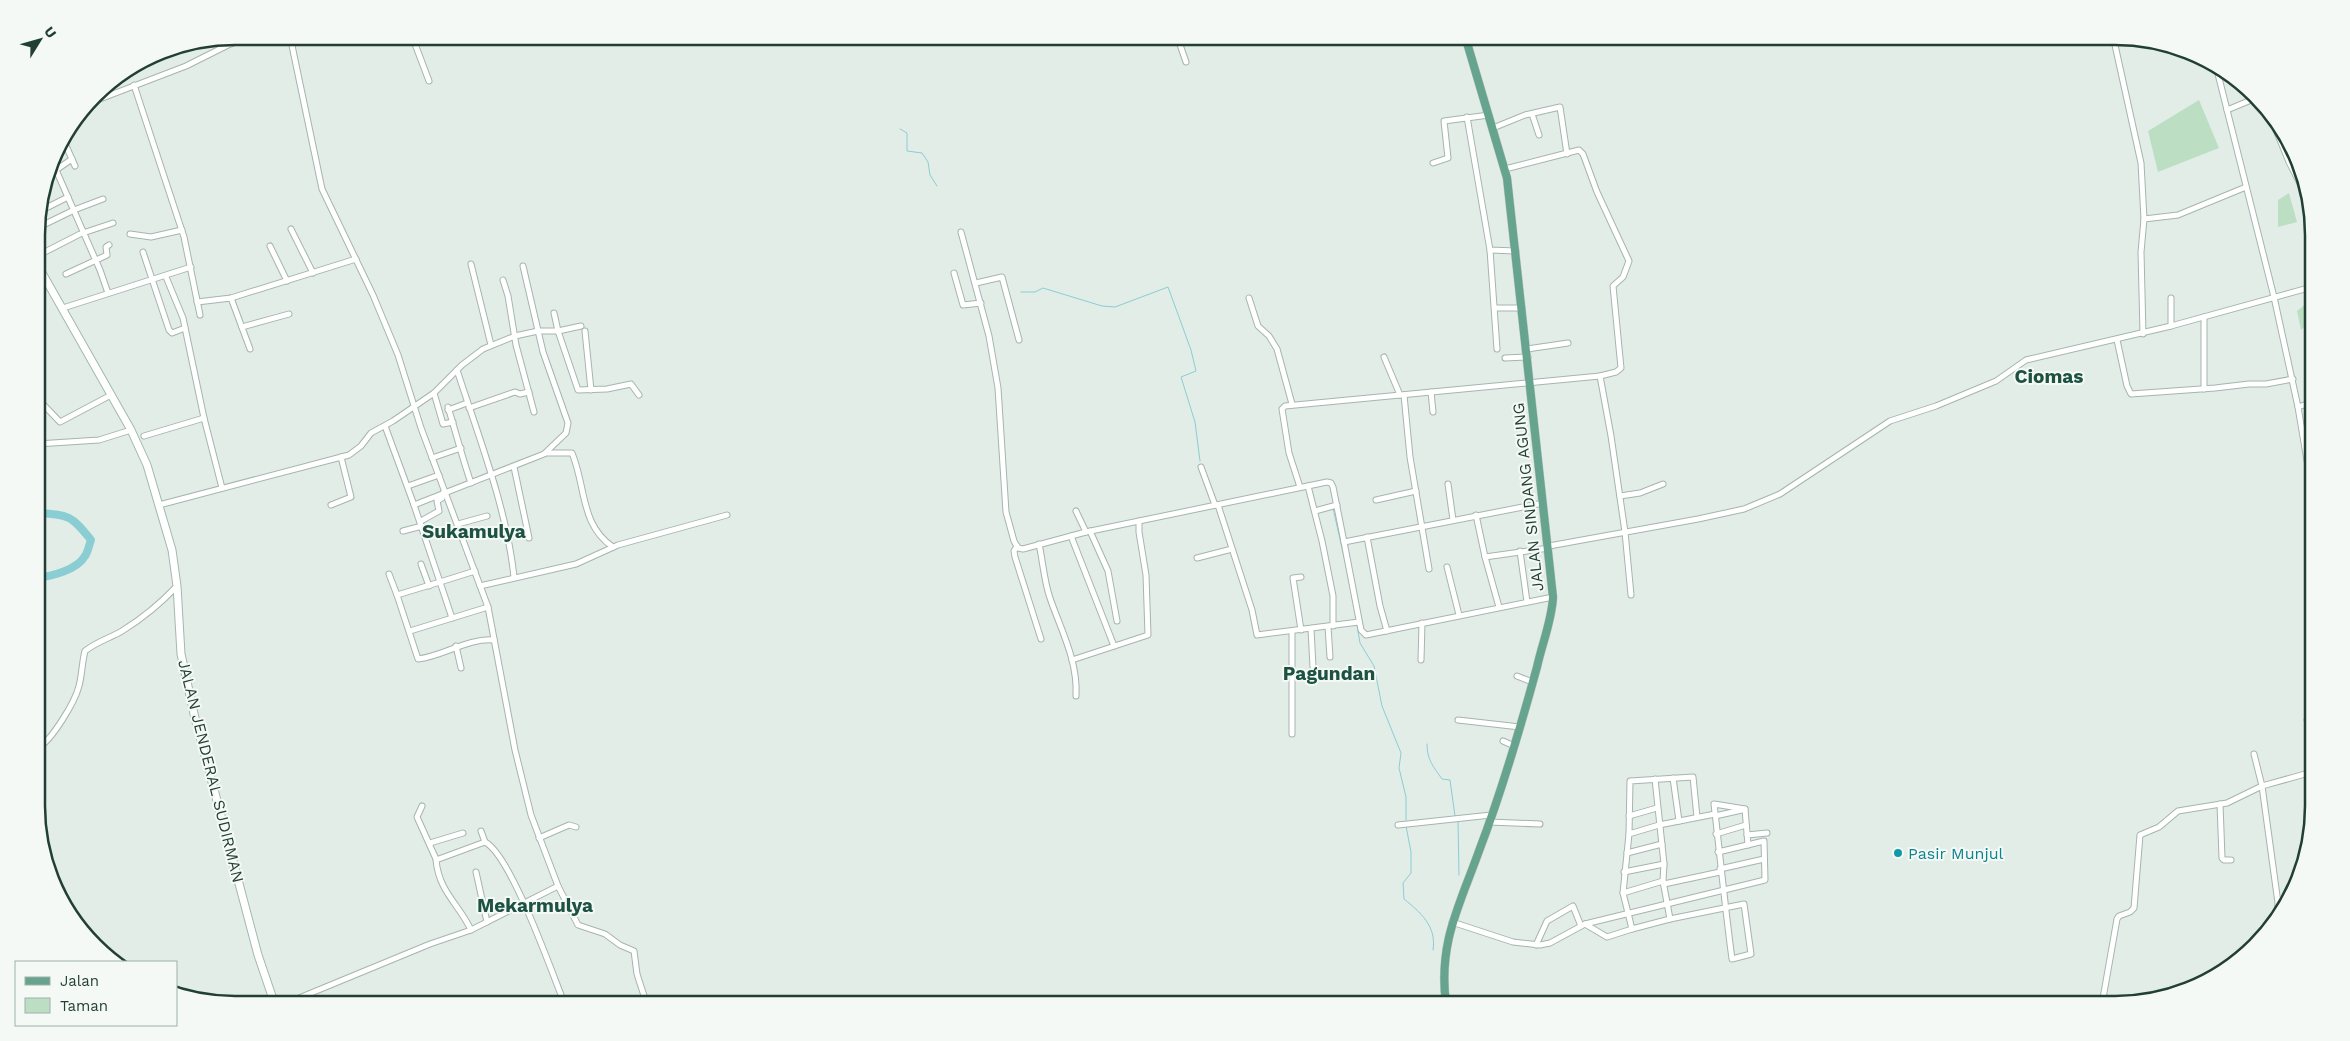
<svg xmlns="http://www.w3.org/2000/svg" width="2350" height="1041" font-family="'Work Sans',sans-serif">
<rect width="100%" height="100%" fill="#e3ede8"/>
<!-- green -->
<g fill="#bcdfc3">
<polygon points="2199,100 2219,148 2158,172 2148,131"/>
<polygon points="2289,193 2297,222 2278,227 2278,200"/>
<polygon points="2312,299 2312,320 2301,330 2297,311"/>
</g>
<g fill="none" stroke-linecap="round" stroke-linejoin="round">
<!-- stream -->
<g stroke="#8acdd3" stroke-width="1">
<polyline points="900,129 907,133 907,151 922,153 928,162 930,175 937,186"/>
<polyline points="1021,292 1035,292 1043,288 1102,306 1115,307 1168,287 1191,350 1196,371 1181,377 1195,422 1200,461"/>
<polyline points="1333,508 1347,570"/>
<polyline points="1357,625 1360,643 1374,666 1382,706 1401,753 1399,768 1406,797 1406,820"/>
<path d="M1427,744C1427,760 1433,766 1442,779L1450,780L1455,816"/>
<polyline points="1458,820 1459,875"/>
<path d="M1406,826L1411,852V873L1403,883L1404,899C1420,912 1437,926 1433,950"/>
</g>
<!-- river -->
<path stroke="#8acdd3" stroke-width="8" d="M37,513C69,515 71,515 91,540C89,545 88,552 85,556C77,570 52,576 37,578"/>
<!-- minor casing -->
<g stroke="#a5b5af" stroke-width="7">
<g id="minor">
<polyline points="290,36 322,189 373,295 398,355 421,428 488,607 515,750 531,815 558,886 578,925 605,934 620,945 634,951 637,974 647,1005"/>
<polyline points="412,36 429,81"/>
<polyline points="1177,36 1186,62"/>
<polyline points="2113,36 2141,163 2144,219 2141,252 2143,334"/>
<polyline points="2216,66 2274,297 2298,407 2313,496"/>
<polyline points="134,85 184,237 200,315"/>
<polyline points="92,102 186,66 228,45 253,36"/>
<polyline points="2267,108 2289,162 2311,205"/>
<polyline points="2227,110 2256,98"/>
<polyline points="1532,114 1539,135"/>
<polyline points="1467,117 1490,250 1516,251"/>
<polyline points="1493,128 1525,115 1560,107 1567,154"/>
<polyline points="63,139 75,166"/>
<polyline points="1433,163 1448,158 1444,121 1489,115"/>
<polyline points="52,165 56,170 100,270 108,293"/>
<polyline points="1505,169 1579,150 1583,154 1597,192 1629,261 1623,277 1613,286 1621,368 1616,372 1600,376"/>
<polyline points="56,170 72,159"/>
<polyline points="40,211 68,197"/>
<polyline points="2144,219 2178,215 2246,187"/>
<polyline points="37,228 74,210 103,199"/>
<polyline points="291,229 313,273"/>
<polyline points="961,232 989,336 998,388 1006,512 1014,541 1018,548 1023,549 1086,532 1327,482 1331,483 1333,487 1344,542 1543,503"/>
<polyline points="130,234 151,237 182,230"/>
<polyline points="270,246 287,281"/>
<polyline points="1490,250 1497,349"/>
<polyline points="143,252 169,330 172,333 185,328"/>
<polyline points="37,256 80,234 113,223"/>
<polyline points="471,264 491,345"/>
<polyline points="954,273 963,305 981,303"/>
<polyline points="66,274 107,255 106,247 109,245"/>
<polyline points="166,277 183,318 204,418"/>
<polyline points="503,280 508,296 516,345 534,412"/>
<polyline points="976,283 1002,277 1019,340"/>
<polyline points="231,298 250,349"/>
<polyline points="1249,298 1258,326 1269,336 1277,349 1292,404"/>
<polyline points="197,302 231,298 356,259"/>
<polyline points="63,308 191,267"/>
<polyline points="1495,308 1522,308"/>
<polyline points="554,313 558,331 581,326"/>
<polyline points="2204,317 2204,389"/>
<polyline points="2171,326 2171,298"/>
<polyline points="242,327 289,314"/>
<polyline points="585,331 591,390"/>
<polyline points="2117,340 2127,386 2131,394 2215,388 2249,384 2266,384 2293,379"/>
<polyline points="1527,349 1568,343"/>
<polyline points="1384,357 1400,395"/>
<polyline points="1505,358 1528,357"/>
<path d="M457,370C478,435 507,509 514,577"/>
<polyline points="1431,392 1433,412"/>
<polyline points="434,393 443,424 453,422"/>
<polyline points="1404,395 1410,457 1429,569"/>
<polyline points="37,398 60,422 111,395"/>
<path d="M448,407C456,433 462,457 471,483"/>
<polyline points="2298,407 2313,402"/>
<polyline points="469,408 515,392 520,394 529,392"/>
<polyline points="448,410 467,403"/>
<polyline points="385,426 414,505 544,454 566,433 568,423 543,352 523,266"/>
<polyline points="144,436 204,418 222,488"/>
<polyline points="37,444 99,440 131,430"/>
<path d="M546,453H572C586,486 580,525 613,547"/>
<polyline points="432,458 461,448"/>
<polyline points="514,467 529,538"/>
<polyline points="1201,467 1215,505"/>
<polyline points="1448,484 1453,520"/>
<polyline points="408,486 439,475"/>
<polyline points="1308,486 1322,541 1333,596 1333,626"/>
<polyline points="1300,487 1289,453 1282,409 1285,406 1600,376 1611,436 1625,532 1631,595"/>
<polyline points="1620,496 1640,493 1663,484"/>
<polyline points="1376,500 1416,491"/>
<polyline points="159,505 349,455 361,446 371,433 393,421 434,393 462,365 483,349 515,336 538,331 558,331 578,390 607,389 631,384 639,395"/>
<polyline points="331,505 351,497 341,457"/>
<polyline points="414,505 440,582 475,571"/>
<polyline points="1218,505 1252,610 1257,635 1359,622"/>
<polyline points="1076,511 1086,532"/>
<polyline points="1315,511 1337,505"/>
<polyline points="1476,515 1485,557 1549,548"/>
<polyline points="421,521 439,511 437,501 442,498 443,493"/>
<polyline points="458,524 487,516"/>
<polyline points="403,531 422,526"/>
<polyline points="1090,531 1108,571 1117,621"/>
<polyline points="1071,536 1114,646"/>
<polyline points="1367,537 1380,606 1387,631"/>
<polyline points="1344,542 1361,630 1366,635 1553,597"/>
<path d="M1039,544C1043,562 1044,581 1050,598C1061,630 1078,661 1076,696"/>
<polyline points="1017,546 1014,551 1015,557 1041,639"/>
<polyline points="1549,546 1698,519 1744,509 1780,494 1890,421 1936,406 1996,381 2026,360 2171,326 2312,287"/>
<polyline points="1520,551 1527,602"/>
<polyline points="1485,557 1499,607"/>
<polyline points="1197,558 1232,549"/>
<polyline points="421,564 429,586"/>
<polyline points="1447,567 1459,615"/>
<polyline points="389,574 397,595"/>
<polyline points="480,586 576,564 618,545 727,515"/>
<path d="M452,618L440,582L397,595L418,659C444,656 467,638 494,640"/>
<polyline points="1328,627 1330,657"/>
<polyline points="1311,629 1313,667"/>
<polyline points="1301,630 1293,578 1301,577"/>
<polyline points="410,631 488,607"/>
<polyline points="456,646 461,668"/>
<polyline points="1072,660 1148,635 1146,575 1139,532 1139,521"/>
<polyline points="1421,660 1422,623"/>
<polyline points="1517,676 1532,682"/>
<polyline points="1458,720 1520,727"/>
<polyline points="2307,720 2314,719"/>
<polyline points="1292,734 1292,631"/>
<polyline points="1503,741 1514,746"/>
<path d="M38,748C52,740 75,702 79,686C82,675 82,662 85,651C96,642 110,638 122,631C143,618 161,603 177,586"/>
<polyline points="1673,778 1679,821"/>
<path d="M1655,779L1664,864L1663,881L1670,919L1744,904L1751,954L1732,959C1725,907 1720,855 1714,804L1745,809"/>
<polyline points="2220,804 2222,858 2224,860 2231,860"/>
<polyline points="422,806 417,817 436,859"/>
<polyline points="1745,809 1748,845"/>
<polyline points="1629,816 1657,808"/>
<polyline points="1715,816 1742,810"/>
<polyline points="1489,822 1540,824"/>
<polyline points="1398,825 1491,815"/>
<polyline points="481,831 485,842"/>
<polyline points="1629,834 1630,781 1693,777 1697,817"/>
<polyline points="1716,834 1746,825"/>
<polyline points="1747,835 1767,833"/>
<polyline points="539,838 569,825 576,827"/>
<polyline points="430,843 463,833"/>
<polyline points="1627,853 1662,844"/>
<polyline points="1720,869 1764,859"/>
<polyline points="476,872 487,922"/>
<polyline points="1624,872 1664,864"/>
<polyline points="1664,884 1720,872"/>
<polyline points="1623,893 1663,881"/>
<polyline points="1670,919 1632,929 1623,893 1629,834 1659,825 1715,814"/>
<polyline points="2277,920 2278,903 2262,786 2305,774 2314,769"/>
<polyline points="1452,922 1513,942 1540,945 1550,943 1585,924 1765,880 1764,841 1718,852"/>
<polyline points="1585,924 1607,937 1632,929"/>
<path d="M471,930C459,904 439,892 436,860L485,842C511,855 552,973 565,1005"/>
<polyline points="1536,945 1547,921 1573,906 1581,926"/>
<polyline points="2102,1004 2117,919 2119,916 2130,912 2134,908 2140,835 2159,827 2178,811 2227,803 2262,786 2254,754"/>
<polyline points="282,1005 430,944 471,930 558,886"/>
</g>
</g>
<!-- secondary casing -->
<g stroke="#a1b9af" stroke-width="9">
<polyline id="secondary" points="37,264 131,430 147,465 172,550 177,586 181,654 194,714 258,955 275,1005"/>
</g>
<!-- primary casing -->
<g stroke="#c1c9c7" stroke-width="9">
<path id="primary" d="M1446,1004C1438,943 1459,907 1479,851C1502,791 1520,729 1537,667C1542,644 1552,620 1553,597L1507,178L1465,36"/>
</g>
<!-- minor -->
<use href="#minor" stroke="#fff" stroke-width="5"/>
<!-- secondary -->
<use href="#secondary" stroke="#fff" stroke-width="7"/>
<!-- primary -->
<use href="#primary" stroke="#67a490" stroke-width="8"/>
</g>
<!-- markers -->
<circle fill="#0f9aa8" stroke="#f4f9f6" stroke-width="2" cx="1898" cy="853" r="5"/>
<g text-anchor="middle" dominant-baseline="central" stroke-width="4" stroke-linejoin="round" paint-order="stroke">
<!-- street labels -->
<g font-size="16" fill="#223f36" stroke="#f4f9f6">
<text transform="translate(1528 497) rotate(-96)">JALAN SINDANG AGUNG</text>
<text transform="translate(211 771) rotate(76)">JALAN JENDERAL SUDIRMAN</text>
</g>
<!-- culture labels -->
<g font-size="16" fill="#0d838f" stroke="#f4f9f6" text-anchor="start">
<text x="1908" y="853">Pasir Munjul</text>
</g>
<!-- quarter labels -->
<g font-size="19" font-weight="bold" fill="#1d5242" stroke="#f4f9f6">
<text x="2049" y="376">Ciomas</text>
<text x="474" y="531">Sukamulya</text>
<text x="1329" y="673">Pagundan</text>
<text x="535" y="905">Mekarmulya</text>
</g>
</g>
<!-- crop -->
<path d="M0 0H2350V1041H0ZM235 45H2115A190 190 0 0 1 2305 235V806A190 190 0 0 1 2115 996H235A190 190 0 0 1 45 806V235A190 190 0 0 1 235 45Z" fill="#f4f9f6" fill-rule="evenodd"/>
<path fill="none" stroke="#223f36" stroke-width="2.5" d="M235 45H2115A190 190 0 0 1 2305 235V806A190 190 0 0 1 2115 996H235A190 190 0 0 1 45 806V235A190 190 0 0 1 235 45Z"/>
<!-- legend -->
<rect x="15" y="961" width="162" height="65" fill="#f4f9f6" stroke="#a0afa9"/>
<rect x="25" y="977" width="25" height="8" fill="#67a490" stroke="#a0afa9"/>
<text x="60" y="986" font-size="15" fill="#223f36">Jalan</text>
<rect x="25" y="998" width="25" height="15" fill="#bcdfc3" stroke="#a0afa9"/>
<text x="60" y="1011" font-size="15" fill="#223f36">Taman</text>
<!-- north arrow -->
<g transform="translate(40 40) rotate(53)" stroke="#f4f9f6" stroke-width="4" paint-order="stroke">
<path d="M0-4L9 19L0 12L-9 19Z" fill="#223f36"/>
<text y="-8" font-size="14" font-weight="bold" text-anchor="middle" fill="#223f36">U</text>
</g>
</svg>
